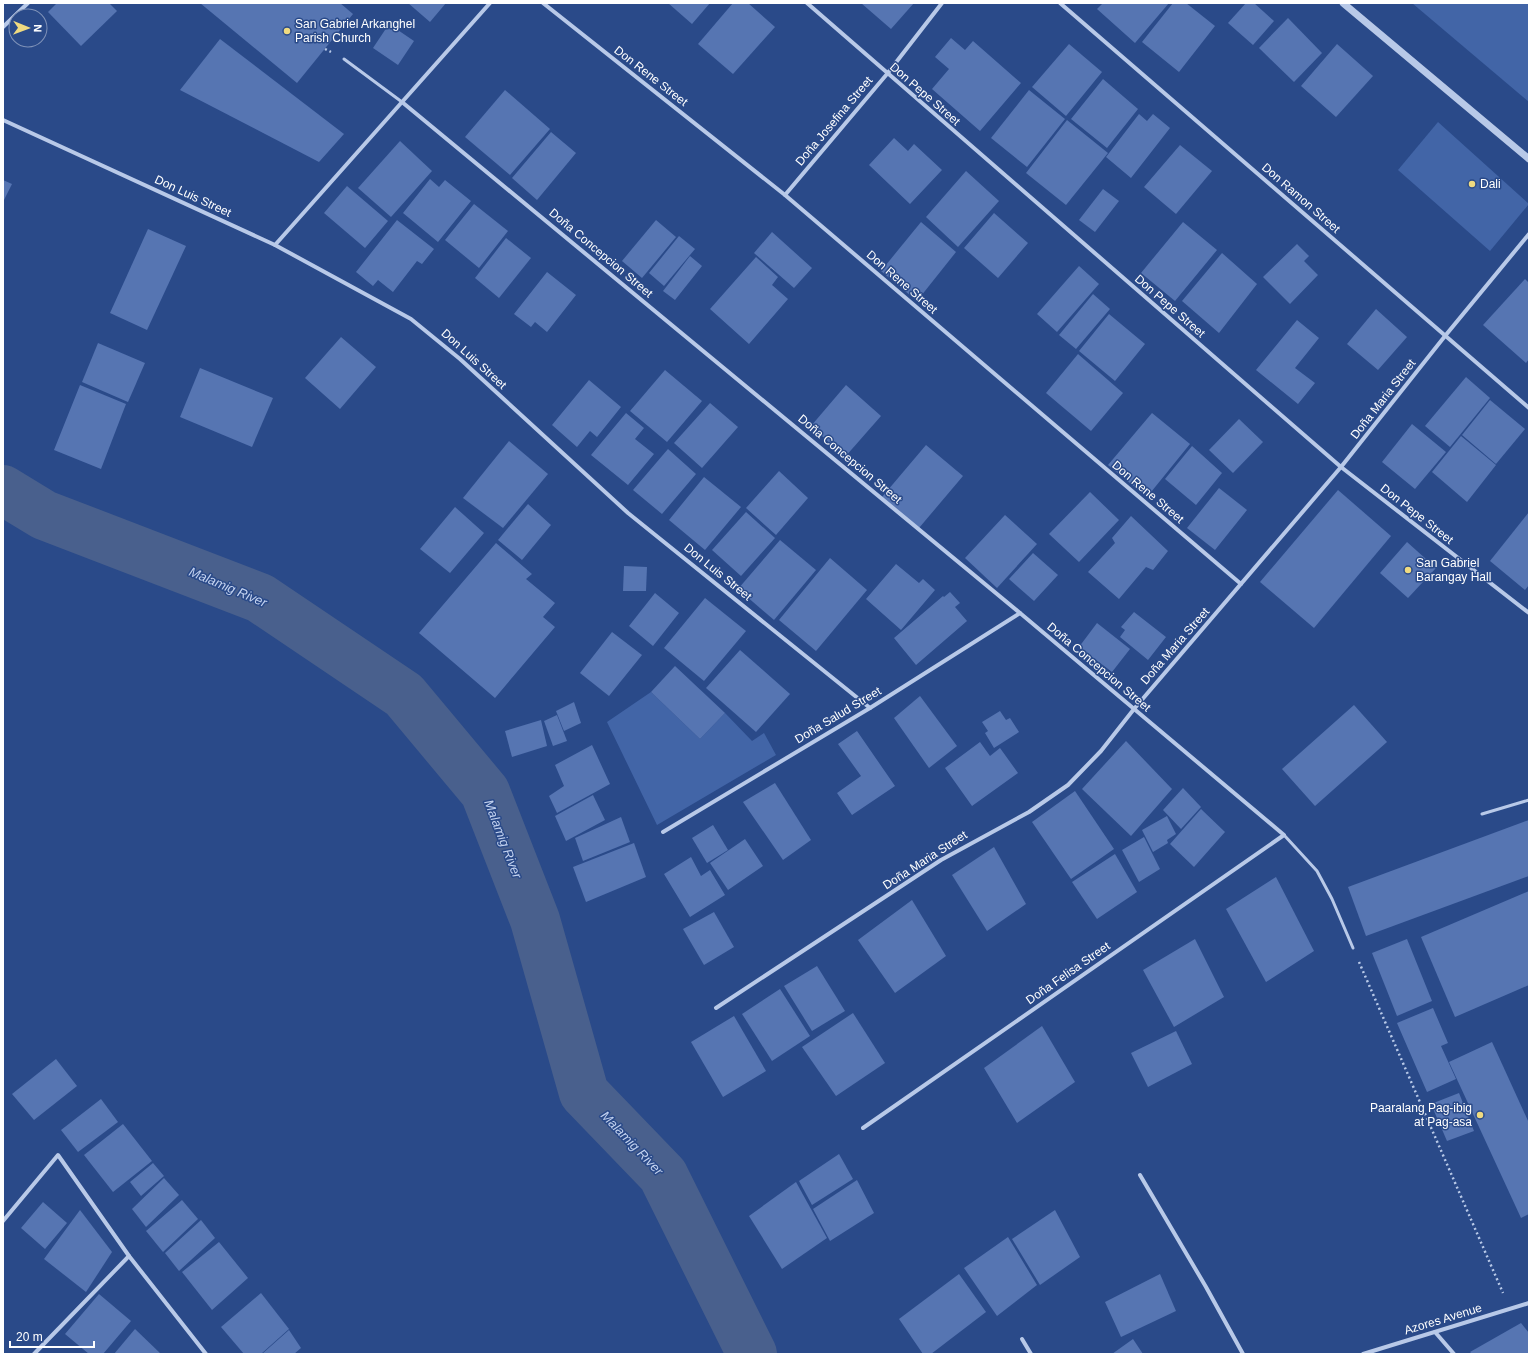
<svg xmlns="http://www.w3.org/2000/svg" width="1532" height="1357" font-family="Helvetica,sans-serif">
<rect width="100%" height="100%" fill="#2a4a89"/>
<!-- green -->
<g fill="#4265a7">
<polygon points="1412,3 1529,3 1529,102"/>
<polygon points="1438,122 1529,204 1490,251 1398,170"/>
<polygon points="651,692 700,739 725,713 752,741 764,733 776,755 657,825 607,722"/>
</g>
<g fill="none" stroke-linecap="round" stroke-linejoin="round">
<!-- river -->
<polyline stroke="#49608d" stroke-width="50" points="3,490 44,515 260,598 404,695 485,792 535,920 584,1093 663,1175 752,1354"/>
</g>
<!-- building -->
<g fill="#5675b2">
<polygon points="57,3 109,3 117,11 81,46 48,12"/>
<polygon points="200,3 340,3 353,14 297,83"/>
<polygon points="408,3 446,3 430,22"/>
<polygon points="668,3 710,3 692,24"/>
<polygon points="733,3 748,3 775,27 733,74 698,44"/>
<polygon points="861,3 914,3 891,29"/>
<polygon points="1103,3 1169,3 1135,43 1097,9"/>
<polygon points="1173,3 1186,3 1215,26 1179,72 1142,42"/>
<polygon points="1246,3 1254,3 1274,21 1253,45 1228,23"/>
<polygon points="1288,18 1322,53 1294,82 1259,48"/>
<polygon points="389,24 414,41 398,65 373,48"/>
<polygon points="951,38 965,50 973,41 1021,83 980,131 932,89 949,69 935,57"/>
<polygon points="220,39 344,134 319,162 180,90"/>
<polygon points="1069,44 1102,72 1066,116 1032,87"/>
<polygon points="1337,44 1373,76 1336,117 1301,86"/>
<polygon points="1103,79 1138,109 1107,148 1071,119"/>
<polygon points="505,90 550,129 510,175 465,137"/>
<polygon points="1029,90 1065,119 1027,167 991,138"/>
<polygon points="1139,114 1147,121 1153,114 1170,128 1131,178 1106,157"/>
<polygon points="1067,120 1108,153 1066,205 1026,173"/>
<polygon points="551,132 576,153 537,200 512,178"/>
<polygon points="894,138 908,151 914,144 942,170 910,204 869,165"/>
<polygon points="400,141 432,171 391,217 358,188"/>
<polygon points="1180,145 1212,171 1176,214 1144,187"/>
<polygon points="966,171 999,201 958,247 926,217"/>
<polygon points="430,179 439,187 445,180 471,201 438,242 403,213"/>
<polygon points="3,180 12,184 3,202"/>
<polygon points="347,186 388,221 365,248 324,213"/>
<polygon points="1103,189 1119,201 1095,232 1079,220"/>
<polygon points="474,204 508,231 479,268 445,240"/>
<polygon points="994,213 1028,243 998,278 964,248"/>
<polygon points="397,220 434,249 422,264 417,261 393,292 378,280 373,286 356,272"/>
<polygon points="656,220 676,237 642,278 622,261"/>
<polygon points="921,222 956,252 917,301 881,271"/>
<polygon points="1183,222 1217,250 1175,301 1141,273"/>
<polygon points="148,229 186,246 147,330 110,313"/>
<polygon points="772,232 812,268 794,288 754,253"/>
<polygon points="679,236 695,249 664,286 649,273"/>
<polygon points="506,238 531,258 499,298 475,278"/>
<polygon points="1297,244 1309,256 1304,261 1318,275 1290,304 1263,277"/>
<polygon points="1222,253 1257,284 1219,333 1182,301"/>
<polygon points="690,256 702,266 675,300 663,291"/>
<polygon points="756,257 778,277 772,285 788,299 749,344 710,309"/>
<polygon points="1079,266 1099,284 1057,332 1037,314"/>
<polygon points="547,272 576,295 547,332 535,322 531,327 514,314"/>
<polygon points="1525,279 1529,283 1529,359 1526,363 1483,325"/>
<polygon points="1093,294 1110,309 1076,349 1059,335"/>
<polygon points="1376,309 1407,337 1378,370 1347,344"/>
<polygon points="1109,314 1145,344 1115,381 1079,351"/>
<polygon points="1297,320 1319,338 1295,368 1315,383 1298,404 1256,370"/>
<polygon points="341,337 376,367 340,409 305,378"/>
<polygon points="98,343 145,363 128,402 82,382"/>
<polygon points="1078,354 1123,393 1091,431 1046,393"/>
<polygon points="200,368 273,398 252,447 180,417"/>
<polygon points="665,370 702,401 667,442 630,411"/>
<polygon points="1466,377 1490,398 1450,447 1425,426"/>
<polygon points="589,380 621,407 597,437 590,431 577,447 552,425"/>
<polygon points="80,385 126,404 101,469 54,450"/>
<polygon points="846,385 881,416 845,457 811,426"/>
<polygon points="1490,400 1525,429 1496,464 1462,435"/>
<polygon points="710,403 738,427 702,468 674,443"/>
<polygon points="626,413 644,428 635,439 654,454 628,485 591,455"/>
<polygon points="1152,413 1190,444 1147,497 1108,465"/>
<polygon points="1239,419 1263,442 1233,473 1209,450"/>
<polygon points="1412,424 1446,452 1415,489 1382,462"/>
<polygon points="1461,436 1496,465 1467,502 1432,472"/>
<polygon points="509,441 548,474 503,528 463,498"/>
<polygon points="926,445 963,476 919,528 882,497"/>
<polygon points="1192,446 1222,473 1196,505 1165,479"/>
<polygon points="668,449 696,474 662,514 633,490"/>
<polygon points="779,471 808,498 776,535 746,508"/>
<polygon points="704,477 741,507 705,550 669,520"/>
<polygon points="1219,488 1247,510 1215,550 1187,528"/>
<polygon points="1338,490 1391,536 1314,628 1260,582"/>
<polygon points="1090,492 1119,520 1079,562 1049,534"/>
<polygon points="528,504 551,525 522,560 498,540"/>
<polygon points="455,507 484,533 450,573 420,549"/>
<polygon points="746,512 775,538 741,576 712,550"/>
<polygon points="1529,512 1529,585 1525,590 1490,561"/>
<polygon points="1005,515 1037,544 997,588 965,558"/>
<polygon points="1131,516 1168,551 1153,570 1146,567 1119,599 1088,572 1115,543 1112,538"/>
<polygon points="780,540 816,570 774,620 738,589"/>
<polygon points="1407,542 1436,568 1408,598 1380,573"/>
<polygon points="496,543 532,574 526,579 555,603 543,617 555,627 495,698 419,633"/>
<polygon points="1033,553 1058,575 1034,601 1009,579"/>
<polygon points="830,558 867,590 816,651 779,620"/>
<polygon points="896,564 919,583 923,579 935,590 901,630 866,599"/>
<polygon points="624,566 647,567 646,591 623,591"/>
<polygon points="950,592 960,603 955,607 967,621 916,665 894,638 943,596 944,597"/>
<polygon points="655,593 679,613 653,646 629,626"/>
<polygon points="705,598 746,631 704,681 664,648"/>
<polygon points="1134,612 1166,637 1148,660 1120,637 1125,630 1121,627"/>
<polygon points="1097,623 1130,649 1112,672 1079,647"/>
<polygon points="612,632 642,655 609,696 580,673"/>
<polygon points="740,650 790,694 756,732 706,688"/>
<polygon points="675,666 725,713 700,739 651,692"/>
<polygon points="920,696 957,746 929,768 894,718"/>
<polygon points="574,702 581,723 564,731 556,711"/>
<polygon points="1354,705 1387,742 1315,806 1282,769"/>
<polygon points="1000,711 1006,720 1010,718 1019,732 994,748 985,733 988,731 982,722"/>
<polygon points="557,715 567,741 553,746 544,721"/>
<polygon points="541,720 547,746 512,757 505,731"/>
<polygon points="857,731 895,786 852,815 837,793 861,776 838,744"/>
<polygon points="1126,741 1172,789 1131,836 1082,789"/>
<polygon points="980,742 990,756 1000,748 1018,773 972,806 945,768"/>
<polygon points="592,745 610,784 557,813 549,796 564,786 555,765"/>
<polygon points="775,783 811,840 783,860 743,802"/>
<polygon points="1183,788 1201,807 1181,829 1163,810"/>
<polygon points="1075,791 1114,849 1071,879 1032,822"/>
<polygon points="593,795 605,820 566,841 555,816"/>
<polygon points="1201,809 1225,832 1194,867 1170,844"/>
<polygon points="1167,816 1176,834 1167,840 1168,843 1153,852 1142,830"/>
<polygon points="621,817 630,842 583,861 575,838"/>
<polygon points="1529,820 1529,876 1366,936 1348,887"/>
<polygon points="713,825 728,850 707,863 692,838"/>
<polygon points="1144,837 1160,869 1139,882 1122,850"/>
<polygon points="745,839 763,866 728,890 710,863"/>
<polygon points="634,843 646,877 586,902 573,867"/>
<polygon points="994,847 1026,904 987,931 952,875"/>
<polygon points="1115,854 1137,892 1097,919 1072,882"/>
<polygon points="691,857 701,876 710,870 725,895 690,917 664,874"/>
<polygon points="1276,877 1314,951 1266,982 1226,909"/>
<polygon points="1529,891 1529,985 1455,1017 1421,937"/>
<polygon points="912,900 946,956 895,993 858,940"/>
<polygon points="714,912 734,947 704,965 683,929"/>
<polygon points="1195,939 1224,997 1174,1027 1143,970"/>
<polygon points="1407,939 1432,1001 1397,1016 1372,953"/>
<polygon points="817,966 845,1011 812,1031 784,986"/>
<polygon points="780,989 810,1036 772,1061 742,1014"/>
<polygon points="1433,1008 1448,1043 1441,1046 1456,1079 1427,1092 1397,1023"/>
<polygon points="853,1013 885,1063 836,1096 802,1047"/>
<polygon points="734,1016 766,1071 723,1097 691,1042"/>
<polygon points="1042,1026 1075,1082 1017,1123 984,1068"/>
<polygon points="1176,1031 1192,1064 1148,1087 1131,1053"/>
<polygon points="1492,1042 1529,1123 1529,1214 1521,1218 1449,1062"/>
<polygon points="56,1059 77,1086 34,1120 12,1094"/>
<polygon points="1459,1093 1474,1131 1447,1141 1431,1104"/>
<polygon points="101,1099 118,1122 78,1152 61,1130"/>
<polygon points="123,1124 152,1161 113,1192 84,1155"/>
<polygon points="839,1154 853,1179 812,1205 799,1181"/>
<polygon points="153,1163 164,1176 141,1196 130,1182"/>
<polygon points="164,1178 179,1195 146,1227 132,1209"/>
<polygon points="857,1180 874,1213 830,1241 813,1209"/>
<polygon points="796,1182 827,1238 782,1269 749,1216"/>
<polygon points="182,1200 198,1219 163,1252 146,1231"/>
<polygon points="43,1202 67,1223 45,1249 21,1228"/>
<polygon points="80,1210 112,1252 86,1292 44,1259"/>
<polygon points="1055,1210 1080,1257 1040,1285 1012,1239"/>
<polygon points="201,1220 215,1238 179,1271 165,1253"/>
<polygon points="1008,1237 1037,1285 997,1316 964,1268"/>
<polygon points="219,1242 248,1278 212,1310 182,1272"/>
<polygon points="959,1274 986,1312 931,1354 923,1354 899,1319"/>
<polygon points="1160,1274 1176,1311 1121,1337 1105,1302"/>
<polygon points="261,1293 289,1329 261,1354 244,1354 221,1327"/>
<polygon points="99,1294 131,1321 103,1354 89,1354 65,1334"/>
<polygon points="1521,1323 1529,1333 1529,1354 1472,1354 1470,1352"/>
<polygon points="135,1329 161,1354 114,1354"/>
<polygon points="289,1330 301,1348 294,1354 262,1354"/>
<polygon points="1133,1339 1143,1354 1112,1354"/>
</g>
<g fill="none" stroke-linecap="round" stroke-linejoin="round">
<!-- path -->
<g stroke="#b8c9e8" stroke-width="2.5" stroke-dasharray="2 3" stroke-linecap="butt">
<polyline points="325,49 331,52"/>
<polyline points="1359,962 1503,1293"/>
</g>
<!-- service -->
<g stroke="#b8c9e8" stroke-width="3">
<polyline points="344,59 402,102"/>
<polyline points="1482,814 1529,800"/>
<polyline points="1284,835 1317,871 1332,899 1353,948"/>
</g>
<!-- minor -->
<g stroke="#b8c9e8" stroke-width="4">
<polyline points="543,3 785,195 1241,584"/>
<polyline points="807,3 1341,467 1529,613"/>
<polyline points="1060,3 1529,408"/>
<polyline points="3,27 28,3"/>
<polyline points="402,102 1020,613 1284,835 863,1128"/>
<polyline points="3,120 275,245 411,319 460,359 628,513 870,708"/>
<polyline points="785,195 887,74 942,3"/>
<polyline points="275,245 490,3"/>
<polyline points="663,832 870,708 1020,613"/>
<polyline points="716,1008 941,860 1029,812 1068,785 1101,751 1134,709 1341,467 1445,336 1529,234"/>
<polyline points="1140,1175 1206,1287 1243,1354"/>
<polyline points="3,1221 58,1155 129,1256 206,1354"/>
<polyline points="1435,1332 1454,1354"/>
<polyline points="1022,1339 1031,1354"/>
<polyline points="34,1354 129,1256"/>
<polyline points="1363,1354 1529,1303"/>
</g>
<!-- tertiary -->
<polyline stroke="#b8c9e8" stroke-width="7" points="1343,3 1529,159"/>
</g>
<!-- markers -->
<g fill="#efda80" stroke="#2a4a89" stroke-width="1.5">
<circle cx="287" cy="31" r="4"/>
<circle cx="1472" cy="184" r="4"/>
<circle cx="1408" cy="570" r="4"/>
<circle cx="1480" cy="1115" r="4"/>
</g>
<g text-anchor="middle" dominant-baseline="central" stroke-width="3" stroke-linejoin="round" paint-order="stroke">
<!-- poi labels -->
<g font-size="12" fill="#fff" stroke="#2a4a89" text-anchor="start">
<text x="295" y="24">San Gabriel Arkanghel<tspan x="295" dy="14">Parish Church</tspan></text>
<text x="1480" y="184">Dali</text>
<text x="1416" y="563">San Gabriel<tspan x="1416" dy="14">Barangay Hall</tspan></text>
<text x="1472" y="1108" text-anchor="end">Paaralang Pag-ibig<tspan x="1472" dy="14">at Pag-asa</tspan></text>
</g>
<!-- street labels -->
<g font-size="12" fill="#fff" stroke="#2a4a89">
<text transform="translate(651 76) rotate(38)">Don Rene Street</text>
<text transform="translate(925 94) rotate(41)">Don Pepe Street</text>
<text transform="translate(834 121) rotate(-50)">Doña Josefina Street</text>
<text transform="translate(193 196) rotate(25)">Don Luis Street</text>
<text transform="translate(1301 198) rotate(41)">Don Ramon Street</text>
<text transform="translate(601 253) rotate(40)">Doña Concepcion Street</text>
<text transform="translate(902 282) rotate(41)">Don Rene Street</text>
<text transform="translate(1170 306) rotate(41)">Don Pepe Street</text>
<text transform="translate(474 359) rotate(42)">Don Luis Street</text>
<text transform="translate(1383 399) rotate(-52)">Doña Maria Street</text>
<text transform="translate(850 459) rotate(40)">Doña Concepcion Street</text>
<text transform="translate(1148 492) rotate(40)">Don Rene Street</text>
<text transform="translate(1417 514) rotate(38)">Don Pepe Street</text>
<text transform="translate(718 572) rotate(39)">Don Luis Street</text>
<text transform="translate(1175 646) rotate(-49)">Doña Maria Street</text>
<text transform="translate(1099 667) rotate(40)">Doña Concepcion Street</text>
<text transform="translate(838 715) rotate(-31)">Doña Salud Street</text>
<text transform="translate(925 860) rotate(-33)">Doña Maria Street</text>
<text transform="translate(1068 973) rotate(-35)">Doña Felisa Street</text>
<text transform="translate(1443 1319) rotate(-17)">Azores Avenue</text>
</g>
<!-- water labels -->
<g font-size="13" font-style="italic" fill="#c4d3f0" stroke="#2a4a89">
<text transform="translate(228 587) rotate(23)">Malamig River</text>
<text transform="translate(503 839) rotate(69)">Malamig River</text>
<text transform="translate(632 1143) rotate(46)">Malamig River</text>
</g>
</g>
<!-- border -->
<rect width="1532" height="1357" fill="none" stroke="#ffffff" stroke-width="8"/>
<!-- north arrow -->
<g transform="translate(28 28) rotate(91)"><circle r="19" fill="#2a4a89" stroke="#7f92b8"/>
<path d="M0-3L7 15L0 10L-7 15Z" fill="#efda80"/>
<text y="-6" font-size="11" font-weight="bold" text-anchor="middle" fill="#ffffff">N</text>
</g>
<!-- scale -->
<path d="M10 1341v6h84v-6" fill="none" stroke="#ffffff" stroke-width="2"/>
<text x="16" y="1341" font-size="12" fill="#ffffff" stroke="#2a4a89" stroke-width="3" paint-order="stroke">20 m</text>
</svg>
